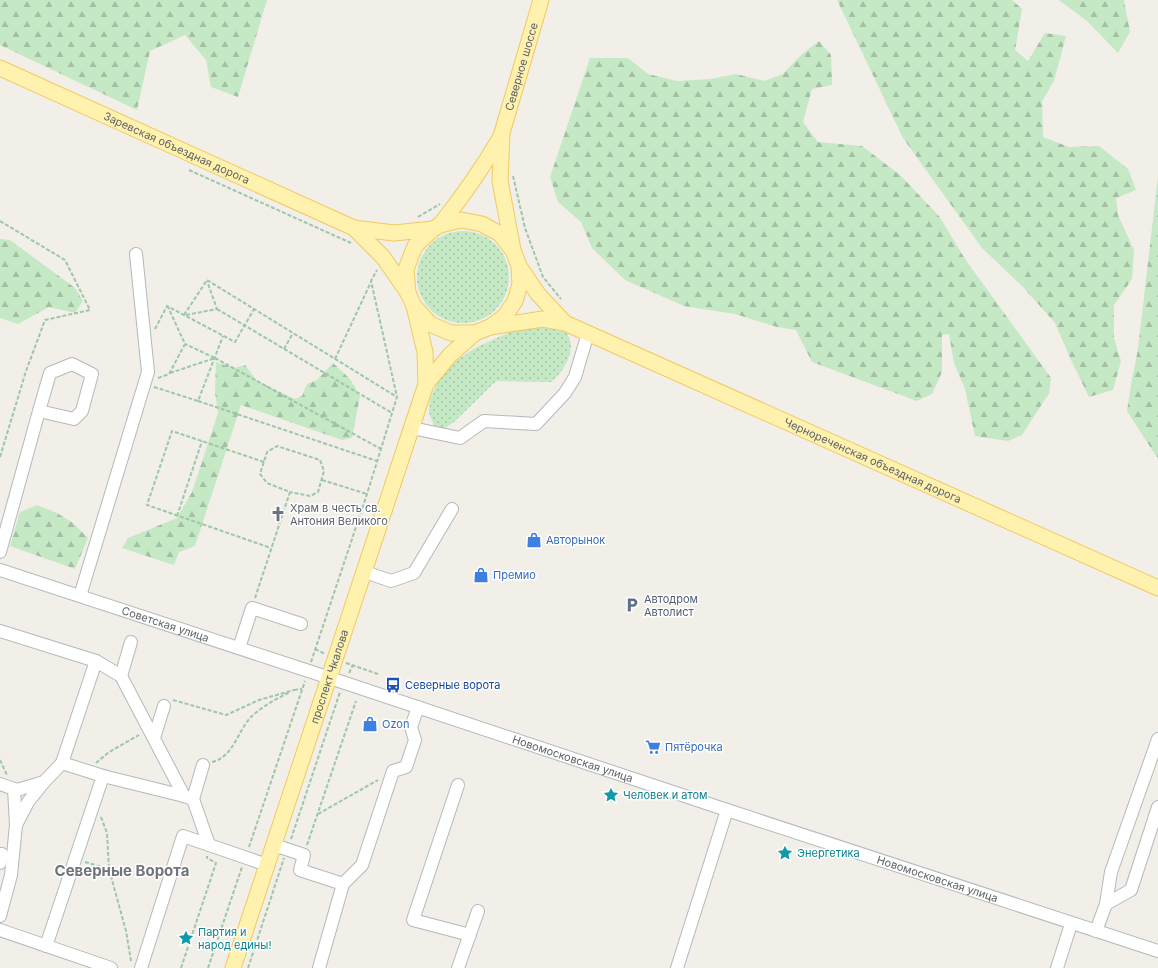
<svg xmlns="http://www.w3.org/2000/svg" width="1158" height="968" font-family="Inter,sans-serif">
<defs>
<pattern id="grass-dots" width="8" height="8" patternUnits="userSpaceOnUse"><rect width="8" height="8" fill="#c5e8c5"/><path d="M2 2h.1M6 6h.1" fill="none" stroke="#a3c0a4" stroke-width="1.8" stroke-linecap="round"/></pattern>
<pattern id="forest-firs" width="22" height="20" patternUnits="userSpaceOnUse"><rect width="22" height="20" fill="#c5e8c5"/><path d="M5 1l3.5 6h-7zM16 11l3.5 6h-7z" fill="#a3c0a4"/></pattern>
</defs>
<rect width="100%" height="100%" fill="#f1efe8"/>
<!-- grass -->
<g fill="url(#grass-dots)">
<circle cx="463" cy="277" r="46"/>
<path d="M544,323L566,331C567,334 569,337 570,340C574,355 562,373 551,382L496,381L454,422L445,428L434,426L429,412L430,400L440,376L453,363L475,348L499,337L519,329Z"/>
</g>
<!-- forest -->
<g fill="url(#forest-firs)">
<polygon points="0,0 267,0 238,97 211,87 206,60 185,35 150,51 137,110 0,45"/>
<polygon points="837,0 1012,0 1022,9 1015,50 1028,61 1045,33 1066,36 1054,81 1042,101 1043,137 1069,147 1099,146 1128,169 1136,190 1116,198 1118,215 1134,250 1132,279 1114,305 1114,338 1121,361 1113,390 1089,397 1071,360 1055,323 1023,287 982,248 903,138"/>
<polygon points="1059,0 1124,0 1130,32 1118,53 1087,21"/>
<polygon points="819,41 831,55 832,85 812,89 803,122 818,142 862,146 900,175 939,216 965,259 1051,378 1049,393 1022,435 1008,441 975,436 965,389 954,363 949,334 942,335 942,372 932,394 917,401 812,362 796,330 777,327 735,314 684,306 625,280 592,248 581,222 558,202 550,177 590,58 628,58 648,74 677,81 711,79 736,74 764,81 783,74 801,55"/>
<polygon points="1158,176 1158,459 1127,411 1132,379 1138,349"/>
<polygon points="0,239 10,240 75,288 83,301 75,313 49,307 18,324 0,318"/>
<polygon points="216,362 234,368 245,365 257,381 295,399 302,396 307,384 317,380 333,363 350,379 360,396 352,438 342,440 241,405 195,546 179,552 174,565 122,548 128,538 177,518 192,492 218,413 215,392"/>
<polygon points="37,505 57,513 73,523 88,538 75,569 10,546 20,512"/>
</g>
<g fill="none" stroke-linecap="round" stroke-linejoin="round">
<!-- minor casing -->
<g stroke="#b5b8bc" stroke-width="14">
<g id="minor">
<polygon points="72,364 92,374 82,411 74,419 39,411 50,373"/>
<polyline points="412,428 460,438 484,421 536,424 565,393 575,377 588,333"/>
<polyline points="0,552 39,411"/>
<path id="s1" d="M0,570L330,678L727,810L1158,951"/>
<polyline points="365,572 391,581 414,573 452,509"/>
<polyline points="80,596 148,372 136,254"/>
<polyline points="0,631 96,661 121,676 184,796 193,799 209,845"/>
<polyline points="239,648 252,608 301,624"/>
<polyline points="96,661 62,763 103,776 184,796"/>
<polyline points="121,676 131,642"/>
<polyline points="154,738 164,706"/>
<polyline points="0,784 17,790 44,782 62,763"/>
<polyline points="458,785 413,920 470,935"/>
<polyline points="14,789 16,825"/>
<polyline points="193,799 203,765"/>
<polyline points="274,845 304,855 300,870 343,884"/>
<polyline points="0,854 2,854 0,863"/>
<polyline points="1106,904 1131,890 1158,807"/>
<polyline points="0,916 11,875 16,825 28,802 44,782"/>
<polyline points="0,930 111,968"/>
<polyline points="1096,931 1106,904 1111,872 1158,739"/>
<polyline points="46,946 103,776"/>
<polyline points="141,968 183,836 267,865"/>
<polyline points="319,968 343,884 362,865 393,771 406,767 415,740 411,727 418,707"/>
<polyline points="458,968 478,911"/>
<polyline points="677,968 727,810"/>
<polyline points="1057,968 1071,924"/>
</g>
</g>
<!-- major casing -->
<g stroke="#f2c960" stroke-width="17">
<g id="major">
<path id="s2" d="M0,68L354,228L394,233L433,229"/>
<path d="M440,225C462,197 482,169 500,138"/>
<polyline points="354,228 383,257 408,293"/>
<polyline points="519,266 538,294 565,323"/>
<path id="s3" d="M414,306L430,324L451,333H475L490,327L505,316L515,301L520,284L519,266L513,250L500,181L502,133L541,0"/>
<path id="s4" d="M490,327L543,319L565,323L1158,588"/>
<polyline points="426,384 425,352 414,306 408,293 406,269 415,246 433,229 440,225 461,220 482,224 500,234 511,248"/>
<path id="s5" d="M233,968L426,384L450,355L475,333"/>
</g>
</g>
<!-- path -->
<g stroke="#9cc7a9" stroke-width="2" stroke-dasharray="4 2" stroke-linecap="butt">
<polyline points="189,170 351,243"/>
<polyline points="513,176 525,228 543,277 561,299"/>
<polyline points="418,217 440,204"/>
<polyline points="0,221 65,260 90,310 45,320 26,371 0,457"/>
<polyline points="217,309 392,413"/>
<polyline points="184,315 207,280 397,397"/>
<polyline points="186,315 217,309 207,281"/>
<polyline points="155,329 167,306 235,342 254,309"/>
<polyline points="284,349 293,333"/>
<polyline points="215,358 381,449"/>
<polyline points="335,359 371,282"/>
<polyline points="170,373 215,358 185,344"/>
<polyline points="158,378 169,374 185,344 168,307"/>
<polyline points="154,387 198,401 223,336"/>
<polyline points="198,401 377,461"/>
<polyline points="264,462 172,431 147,505 271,548"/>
<polyline points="322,480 367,494"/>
<polyline points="177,516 202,441"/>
<polyline points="255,598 290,492 267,483 260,474 267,452 277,446 320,460 324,471 318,492 310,496 290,492"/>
<polyline points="315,649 325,654"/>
<polyline points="311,662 367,494 397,397 371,281 377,270"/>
<polyline points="346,663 378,674"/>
<polyline points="349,673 353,665"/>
<polyline points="294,690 302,689"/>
<polyline points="173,700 226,715 259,700 294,690"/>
<polyline points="0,760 7,775"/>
<path d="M212,762C233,757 237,733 250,718C261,707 276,699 290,692"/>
<polyline points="96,763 109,752 139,735"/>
<polyline points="318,814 378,780"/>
<polyline points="101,817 107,833 109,869 126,931 131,961"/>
<polyline points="291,839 340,692"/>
<polyline points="307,845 356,701"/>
<polyline points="249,847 305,681"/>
<polyline points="85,862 109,869"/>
<polyline points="181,968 216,863 207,858 207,856"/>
<polyline points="208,968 242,867"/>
<polyline points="248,968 284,858"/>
</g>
<!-- minor -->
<use href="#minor" stroke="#fff" stroke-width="12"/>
<!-- major -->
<use href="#major" stroke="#fff2af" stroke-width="15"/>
</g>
<!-- icons -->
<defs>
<g id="church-bare" transform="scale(1.2)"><path d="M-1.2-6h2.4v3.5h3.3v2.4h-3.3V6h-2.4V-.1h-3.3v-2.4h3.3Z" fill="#6b7280" stroke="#fff" stroke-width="2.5" paint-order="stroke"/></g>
<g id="shop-bare" transform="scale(1.2)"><path d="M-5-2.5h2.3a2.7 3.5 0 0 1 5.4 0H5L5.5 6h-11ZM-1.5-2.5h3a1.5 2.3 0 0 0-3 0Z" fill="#3f7fe0" stroke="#fff" stroke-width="2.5" paint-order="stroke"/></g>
<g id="parking-bare" transform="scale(1.2)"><path d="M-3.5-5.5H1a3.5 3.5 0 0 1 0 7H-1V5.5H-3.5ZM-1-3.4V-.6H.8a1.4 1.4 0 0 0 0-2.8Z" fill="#5c6f8a" stroke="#fff" stroke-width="2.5" paint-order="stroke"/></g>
<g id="bus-bare" transform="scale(1.2)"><path d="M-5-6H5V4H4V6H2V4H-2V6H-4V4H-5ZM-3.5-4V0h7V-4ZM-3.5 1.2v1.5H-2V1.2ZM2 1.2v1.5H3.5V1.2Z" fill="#1a4fb4" stroke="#fff" stroke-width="2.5" paint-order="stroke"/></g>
<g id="supermarket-bare" transform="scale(1.2)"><path d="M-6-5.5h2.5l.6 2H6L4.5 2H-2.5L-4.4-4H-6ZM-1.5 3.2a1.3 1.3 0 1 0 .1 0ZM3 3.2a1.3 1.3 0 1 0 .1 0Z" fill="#3f7fe0" stroke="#fff" stroke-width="2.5" paint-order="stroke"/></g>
<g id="sight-bare" transform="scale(1.2)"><path d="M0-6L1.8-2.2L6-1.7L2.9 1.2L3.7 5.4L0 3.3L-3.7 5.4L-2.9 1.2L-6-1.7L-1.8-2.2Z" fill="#0f9aa8" stroke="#fff" stroke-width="2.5" paint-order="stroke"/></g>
</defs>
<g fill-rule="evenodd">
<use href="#church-bare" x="278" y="514"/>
<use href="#shop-bare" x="534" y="540"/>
<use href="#shop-bare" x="481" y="575"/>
<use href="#parking-bare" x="632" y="605"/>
<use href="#bus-bare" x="393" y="685"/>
<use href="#shop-bare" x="370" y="724"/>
<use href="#supermarket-bare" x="653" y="747"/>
<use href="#sight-bare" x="611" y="795"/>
<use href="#sight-bare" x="785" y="853"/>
<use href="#sight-bare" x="186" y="938"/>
</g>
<g text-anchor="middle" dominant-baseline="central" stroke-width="3" stroke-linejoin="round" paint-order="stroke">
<!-- street labels -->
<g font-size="11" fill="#5f6368" stroke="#fff">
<text stroke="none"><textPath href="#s3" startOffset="364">Северное шоссе</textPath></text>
<text stroke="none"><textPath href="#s2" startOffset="194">Заревская объездная дорога</textPath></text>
<text stroke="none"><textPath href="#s4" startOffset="413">Чернореченская объездная дорога</textPath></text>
<text stroke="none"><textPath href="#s1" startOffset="174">Советская улица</textPath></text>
<text stroke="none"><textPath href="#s5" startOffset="307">проспект Чкалова</textPath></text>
<text stroke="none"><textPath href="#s1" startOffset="603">Новомосковская улица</textPath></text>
<text stroke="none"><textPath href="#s1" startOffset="987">Новомосковская улица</textPath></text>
</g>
<!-- worship labels -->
<g font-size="11" fill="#5b616d" stroke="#fff" text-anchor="start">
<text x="290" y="508">Храм в честь св.<tspan x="290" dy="13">Антония Великого</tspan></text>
</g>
<!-- shop labels -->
<g font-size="11" fill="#366cbe" stroke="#fff" text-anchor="start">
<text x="546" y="540">Авторынок</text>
<text x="493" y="575">Премио</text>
<text x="382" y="724">Ozon</text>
<text x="665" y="747">Пятёрочка</text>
</g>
<!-- service labels -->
<g font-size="11" fill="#4e5e75" stroke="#fff" text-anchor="start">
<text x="644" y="599">Автодром<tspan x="644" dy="13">Автолист</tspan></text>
</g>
<!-- transit labels -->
<g font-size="11" fill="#164399" stroke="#fff" text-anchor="start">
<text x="405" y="685">Северные ворота</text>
</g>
<!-- culture labels -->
<g font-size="11" fill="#0d838f" stroke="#fff" text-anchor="start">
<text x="623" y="795">Человек и атом</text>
<text x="797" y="853">Энергетика</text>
<text x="198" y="932">Партия и<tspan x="198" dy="13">народ едины!</tspan></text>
</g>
<!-- district labels -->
<g font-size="15" font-weight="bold" fill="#70757a" stroke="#fff">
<text x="122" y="870">Северные Ворота</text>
</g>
</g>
</svg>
